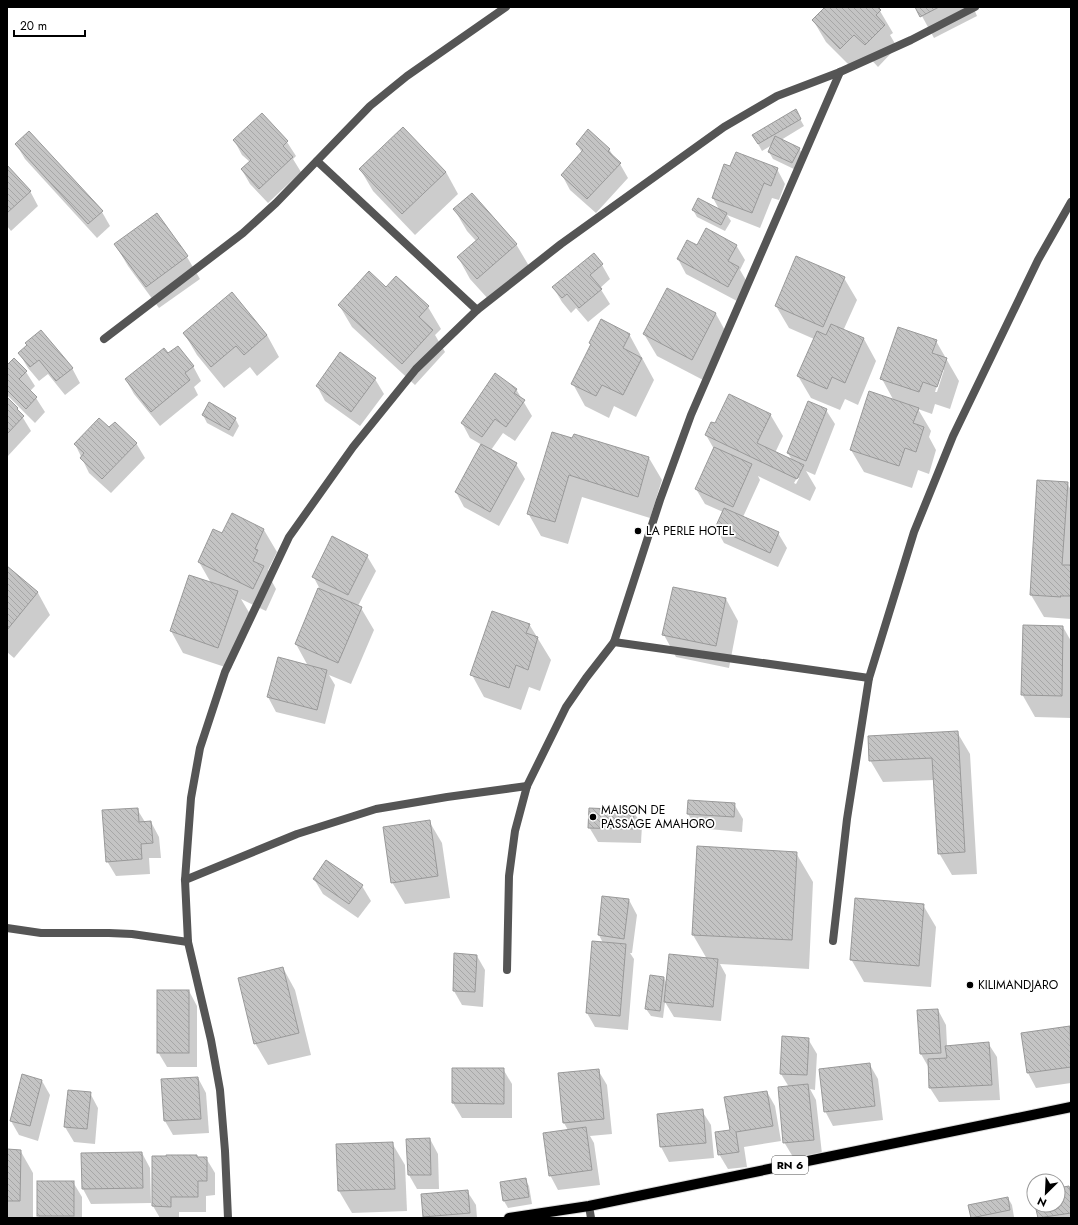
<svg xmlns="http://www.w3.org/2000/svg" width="1078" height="1225" font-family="Jost,sans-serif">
<defs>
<pattern id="building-back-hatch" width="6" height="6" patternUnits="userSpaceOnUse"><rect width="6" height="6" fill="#c4c4c4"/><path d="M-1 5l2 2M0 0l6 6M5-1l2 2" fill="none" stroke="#a7a7a7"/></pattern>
</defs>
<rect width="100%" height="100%" fill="#fff"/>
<!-- shadow -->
<g fill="#0003" fill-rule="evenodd">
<polygon points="826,7 876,7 880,11 893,33 890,35 897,47 878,67 868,56 854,70 826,42 813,20"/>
<polygon points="917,7 973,7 977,16 934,38"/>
<polygon points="795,110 804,126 781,140 799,148 803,156 796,170 773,159 769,152 772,145 762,151 753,135"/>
<polygon points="234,140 287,142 296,156 293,159 301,172 268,203 250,184 242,170 250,162 242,155"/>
<polygon points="16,144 102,212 110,226 97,238 25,159"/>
<polygon points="577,144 609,149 615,159 620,164 628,178 596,213 570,190 562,175 582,153"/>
<polygon points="7,167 30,191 38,206 11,231 7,226"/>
<polygon points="731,168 777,169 785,184 779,200 772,198 760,228 727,215 731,221 725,231 697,217 693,210 720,211 713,198"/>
<polygon points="360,169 446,172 458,194 415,235 373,191"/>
<polygon points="454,209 516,244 529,266 490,301 470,279 458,257 476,241 467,231"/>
<polygon points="156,214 187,257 200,279 159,308 128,266 115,244"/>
<polygon points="736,245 745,260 740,270 747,282 737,301 686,274 678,259"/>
<polygon points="602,265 610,279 600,288 610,304 588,322 576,308 571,313 562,302 553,287"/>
<polygon points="844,278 857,300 843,331 864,339 876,361 858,405 845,399 840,410 811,398 798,376 814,339 789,328 776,306"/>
<polygon points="386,289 428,307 441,329 435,335 445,352 415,385 352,327 339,305"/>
<polygon points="716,314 728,336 705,381 657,356 644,334"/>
<polygon points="184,333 267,335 279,357 257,376 250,367 224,388 197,355"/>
<polygon points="629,334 654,380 636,417 614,406 609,418 585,406 573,384 592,346 590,343"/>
<path d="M936,341L959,381L950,409L935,404L932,414L918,409L931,431L929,437L936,450L929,474L918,470L912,488L864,472L851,450L894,401L882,379ZM942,369L944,370L937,392H935Z"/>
<polygon points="28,346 72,368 80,383 65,395 48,374 39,381 28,368 19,353"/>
<polygon points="168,354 193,366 201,381 194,387 198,395 160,426 134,394 126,380"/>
<polygon points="7,366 26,372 35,386 30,391 36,398 45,412 35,423 7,395"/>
<polygon points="375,379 384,394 360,426 325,401 317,386"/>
<polygon points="516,389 532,416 515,441 503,433 491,450 516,464 525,479 499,526 464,507 456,492 482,445 470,438 462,423"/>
<polygon points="7,399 17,408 31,431 7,457"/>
<path d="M826,410L835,424L815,475L806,471L816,488L810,501L758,476L760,480L743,517L778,533L787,548L778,567L724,543L716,528L723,512L705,504L696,489L714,449L706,435L715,424L770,414L783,436L775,453L793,462L788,453ZM797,478H799L796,484L794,483Z"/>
<polygon points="203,415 235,418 239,426 233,437 207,423"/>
<polygon points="109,429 136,443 145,458 111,493 89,473 75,444"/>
<polygon points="575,435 649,458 662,480 650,518 582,497 568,544 541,536 528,513"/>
<polygon points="1067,483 1071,490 1071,619 1044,617 1031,595"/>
<polygon points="232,515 264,530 277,552 268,570 270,573 269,576 276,589 266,611 241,599 250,614 231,669 183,653 171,631 211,583 199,562 213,530 223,535"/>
<polygon points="367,556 376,571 358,606 361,608 374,630 351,684 329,675 335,685 325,724 276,712 268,697 308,666 296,644 321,591 313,576"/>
<polygon points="7,567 38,593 50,615 14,658 7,652"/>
<polygon points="674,588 726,599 738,621 729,668 676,657 664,635"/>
<polygon points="529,624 551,660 540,691 529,687 521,710 484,697 472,675"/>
<polygon points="1063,627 1071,641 1071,718 1035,717 1022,694"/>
<polygon points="957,732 970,754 977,874 952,875 939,853 934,780 883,782 870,760"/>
<polygon points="734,804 743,819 742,832 697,828 688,814"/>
<polygon points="137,809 145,822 151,822 159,837 161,858 149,858 150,874 116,876 107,861"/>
<polygon points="633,811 642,825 641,843 598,842 589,827"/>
<polygon points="429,821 442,843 450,898 405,904 392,882"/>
<polygon points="796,853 813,882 809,969 720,964 726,975 721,1021 674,1017 665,1002 663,1018 651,1016 646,1009 664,978 667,984 707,959 693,935"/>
<polygon points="314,879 362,886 371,901 358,918 323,894"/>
<polygon points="629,900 637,915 632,953 630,953 634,959 628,1030 595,1027 587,1013 603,943 599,935"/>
<polygon points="923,905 936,927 931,987 864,982 851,959"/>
<polygon points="477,956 485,970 483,1007 462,1005 454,991"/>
<polygon points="283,968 295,990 311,1055 268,1065 255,1043"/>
<polygon points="189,991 197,1006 197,1067 167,1067 158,1052"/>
<polygon points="938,1010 946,1025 947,1046 988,1043 997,1057 1000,1100 939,1102 930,1088 929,1068 921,1054"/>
<polygon points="1069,1027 1071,1030 1071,1083 1036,1088 1028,1073 1022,1034"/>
<polygon points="808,1039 817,1054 815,1090 810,1089 816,1100 822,1154 793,1157 784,1142 789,1087 781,1074"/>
<polygon points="870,1065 878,1079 883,1120 833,1126 825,1111"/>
<polygon points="503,1069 512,1084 512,1118 462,1118 453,1103"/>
<polygon points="598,1070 607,1085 612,1134 590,1136 594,1143 600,1185 558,1190 550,1175 568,1130 564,1123 559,1074"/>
<polygon points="198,1078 206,1093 209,1133 173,1135 165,1121"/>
<polygon points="42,1081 50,1095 38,1141 19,1135 11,1121"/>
<polygon points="767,1092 775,1106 781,1141 744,1147 747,1167 728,1169 719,1154 731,1131"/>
<polygon points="90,1093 98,1108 95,1144 74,1142 65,1127"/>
<polygon points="702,1111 711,1125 714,1158 669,1162 661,1147 658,1115"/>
<polygon points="430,1139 438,1154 439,1189 417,1189 409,1175"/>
<polygon points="392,1143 405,1165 407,1211 352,1213 339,1191"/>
<polygon points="7,1150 20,1150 33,1173 33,1218 7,1218"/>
<polygon points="142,1153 150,1168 151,1203 91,1204 83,1189"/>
<polygon points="153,1157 206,1158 215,1173 215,1195 206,1196 206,1212 179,1212 179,1218 160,1218 153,1206"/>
<polygon points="525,1179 529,1186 532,1204 508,1208 504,1201"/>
<polygon points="73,1182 82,1197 82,1218 40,1218 38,1216"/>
<polygon points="1069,1187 1071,1191 1071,1218 1039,1218 1037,1205 1058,1205 1058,1189"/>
<polygon points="467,1191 476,1205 477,1218 425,1218 424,1217"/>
<polygon points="1008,1198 1012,1205 1014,1217 972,1218 969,1206"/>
</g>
<!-- building -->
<g fill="url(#building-back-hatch)" stroke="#999">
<polygon points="825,7 878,7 881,10 876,15 885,25 865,45 854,35 840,49 812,20"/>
<polygon points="915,7 939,7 920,17"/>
<polygon points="796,109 801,119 758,144 752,135"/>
<polygon points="262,113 288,141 283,146 293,157 259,189 241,169 251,160 233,140"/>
<polygon points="403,127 446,172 402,214 359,169"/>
<polygon points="588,129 610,149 608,151 621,163 587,199 561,175 583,150 576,144"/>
<polygon points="29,131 103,211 88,224 15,144"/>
<polygon points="775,136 800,148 792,163 768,152"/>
<polygon points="736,152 778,168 771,186 764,183 752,213 712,198 724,164 730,166"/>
<polygon points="7,165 31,191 7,213"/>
<polygon points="472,193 517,244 477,279 457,257 479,238 453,209"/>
<polygon points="698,198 727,213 721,225 692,210"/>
<polygon points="157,213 188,256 146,287 114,244"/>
<polygon points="706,228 737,245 728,261 739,267 728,287 677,259 687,240 697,245"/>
<polygon points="594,253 603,264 590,275 602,289 579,308 567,294 562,298 552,287"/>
<polygon points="796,256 845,277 823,327 775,306"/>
<polygon points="369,271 386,287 396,276 429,306 419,317 433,330 402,364 338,305"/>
<polygon points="667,288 716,313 692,360 643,334"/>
<polygon points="232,292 267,335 244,355 236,346 211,367 183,333"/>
<polygon points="601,319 630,334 623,348 642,358 623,395 602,385 596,396 571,384 591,344 589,343"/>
<polygon points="831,324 864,338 845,383 832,377 827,389 797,376 817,331 826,335"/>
<polygon points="898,327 937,340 932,353 947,358 937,387 923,382 919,392 880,379"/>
<polygon points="41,330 73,368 56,381 39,360 30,367 18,353 27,345 25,343"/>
<polygon points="178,346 194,366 185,373 190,380 151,412 125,379 164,348 168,353"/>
<polygon points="340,352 376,378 351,412 316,386"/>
<polygon points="14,358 27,371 19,379 37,397 26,409 7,390 7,365"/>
<polygon points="495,373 517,389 514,393 525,400 506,427 495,419 482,437 461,423"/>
<polygon points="869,391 919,408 913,423 924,427 916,452 905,448 899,466 850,450"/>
<polygon points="729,394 771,414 757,443 804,465 797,479 705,435 711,422 715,423"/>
<polygon points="7,397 18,408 17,409 24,416 7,434"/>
<polygon points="808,401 827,409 806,461 787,453"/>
<polygon points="209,402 236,418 229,430 202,415"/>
<polygon points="99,418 109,427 115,422 137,443 102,479 80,458 84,453 74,444"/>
<polygon points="552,432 572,438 574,434 649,457 638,497 569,475 555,522 527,514"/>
<polygon points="481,444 517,463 490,512 455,492"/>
<polygon points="714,447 752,464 733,507 695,489"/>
<polygon points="1037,480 1068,482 1062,565 1071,565 1071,596 1060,596 1061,597 1030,595"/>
<polygon points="724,508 779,532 770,553 715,528"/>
<polygon points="232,513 264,529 255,549 258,550 253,561 264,566 253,589 198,562 213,529 222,533"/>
<polygon points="332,536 368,555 348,595 312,577"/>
<polygon points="7,566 38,592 7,630"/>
<polygon points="189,575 238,591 218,648 170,631"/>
<polygon points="673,587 726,598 716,646 662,635"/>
<polygon points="318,588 362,607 338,663 295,644"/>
<polygon points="492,611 530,624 526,633 538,637 528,670 516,665 509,688 470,675"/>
<polygon points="1023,625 1063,626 1062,696 1021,695"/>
<polygon points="278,657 327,670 317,710 267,697"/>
<polygon points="958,731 965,852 938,854 932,758 869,761 868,736"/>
<polygon points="688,800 735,803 734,817 687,814"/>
<polygon points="138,808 139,822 151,821 153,843 141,844 142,859 106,862 102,810"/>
<polygon points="589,808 634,810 633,829 588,828"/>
<polygon points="430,820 438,876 391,883 383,827"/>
<polygon points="697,846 797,852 792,940 692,935"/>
<polygon points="326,860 363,885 349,904 313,879"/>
<polygon points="602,896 629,899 624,939 598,935"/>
<polygon points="855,898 924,904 919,966 850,960"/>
<polygon points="592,941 626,944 620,1016 586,1013"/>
<polygon points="454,953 477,955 475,992 453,991"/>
<polygon points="669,954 718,959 713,1007 664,1002"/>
<polygon points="283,967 299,1033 254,1044 238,978"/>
<polygon points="650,975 664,977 660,1011 645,1009"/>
<rect x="157" y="990" width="32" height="63"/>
<polygon points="938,1009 941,1053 920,1054 917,1010"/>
<polygon points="1070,1026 1071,1067 1027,1073 1021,1033"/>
<polygon points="782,1036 809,1038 807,1075 780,1074"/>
<polygon points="989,1042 992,1085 929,1088 928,1059 947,1058 945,1046"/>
<polygon points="870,1063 875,1106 824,1112 819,1069"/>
<polygon points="452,1068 504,1068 504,1104 452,1103"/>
<polygon points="599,1069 604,1119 563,1123 558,1073"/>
<polygon points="22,1074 42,1080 30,1126 10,1121"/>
<polygon points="198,1077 201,1119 164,1121 161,1079"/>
<polygon points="808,1084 814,1140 783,1143 778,1087"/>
<polygon points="68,1090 91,1092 87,1129 64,1127"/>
<polygon points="767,1091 773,1126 736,1132 739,1152 718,1155 715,1132 730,1130 724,1097"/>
<polygon points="703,1109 706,1143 660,1147 657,1114"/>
<polygon points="586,1127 592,1170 549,1176 543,1133"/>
<polygon points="430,1138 431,1175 408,1175 406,1139"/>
<polygon points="393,1142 395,1189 338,1191 336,1144"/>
<polygon points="7,1149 21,1150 20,1201 7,1201"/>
<polygon points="142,1152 143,1188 82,1189 81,1153"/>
<polygon points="166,1155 197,1155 197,1157 207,1157 207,1181 198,1181 198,1197 171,1197 171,1207 152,1206 152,1156 166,1156"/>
<polygon points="526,1178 529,1197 503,1201 500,1182"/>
<rect x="37" y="1181" width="37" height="35"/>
<polygon points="1069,1186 1071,1194 1071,1213 1038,1218 1035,1205 1058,1205 1058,1188"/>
<polygon points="468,1190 470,1213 423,1217 421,1194"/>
<polygon points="1008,1197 1010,1210 971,1218 968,1205"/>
</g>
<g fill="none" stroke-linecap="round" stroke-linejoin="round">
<!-- primary casing -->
<g stroke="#dbdbdb" stroke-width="12">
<polyline id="primary" points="509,1218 589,1206 1071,1107"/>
</g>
<!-- minor -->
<g stroke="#555" stroke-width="8">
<polyline points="317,161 477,310"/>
<polyline points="104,339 243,233 276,203 370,106 407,76 506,7"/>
<polyline points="614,642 869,678"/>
<polyline points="185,880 297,834 376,809 447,797 527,786"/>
<polyline points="7,928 41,933 109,933 132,934 188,942"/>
<polyline points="833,941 847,819 869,678 914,532 953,436 1038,260 1071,202"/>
<polyline points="507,970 509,876 515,831 527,786 566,707 586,678 614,642 660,500 691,415 840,72"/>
<polyline points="589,1206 591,1218"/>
<polyline points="228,1218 225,1151 220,1090 211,1040 188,942 185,880 191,798 200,748 225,672 289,537 353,447 416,369 477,310 561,244 724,127 777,96 840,72 911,40 975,7"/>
</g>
<!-- primary -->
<use href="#primary" stroke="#000" stroke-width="10"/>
</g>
<!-- markers -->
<g fill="#000" stroke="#fff" stroke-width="1.5">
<circle cx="638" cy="531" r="4"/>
<circle cx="593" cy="817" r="4"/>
<circle cx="970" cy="985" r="4"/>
</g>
<g text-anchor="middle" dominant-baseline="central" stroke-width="3.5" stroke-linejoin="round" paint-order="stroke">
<!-- shield labels -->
<rect fill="#fff" stroke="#4c4c4c" stroke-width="1" x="772" y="1156" width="36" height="18" rx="3"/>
<g font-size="11" font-weight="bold" fill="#000">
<text x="790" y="1165">RN 6</text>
</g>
<!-- poi labels -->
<g font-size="12" fill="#000" stroke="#fff" text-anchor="start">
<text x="646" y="531">LA PERLE HOTEL</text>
<text x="601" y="810">MAISON DE<tspan x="601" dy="14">PASSAGE AMAHORO</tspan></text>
<text x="978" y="985">KILIMANDJARO</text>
</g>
</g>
<!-- border -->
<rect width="1078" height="1225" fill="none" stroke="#000000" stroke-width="16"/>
<!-- north arrow -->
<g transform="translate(1046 1193) rotate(204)"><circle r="19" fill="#ffffff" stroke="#999999"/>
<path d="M0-3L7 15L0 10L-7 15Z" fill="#000000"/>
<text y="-6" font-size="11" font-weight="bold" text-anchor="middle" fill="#000000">N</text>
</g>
<!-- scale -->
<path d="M14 30v6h71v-6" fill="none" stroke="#000000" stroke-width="2"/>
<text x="20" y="30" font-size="12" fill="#000000" stroke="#ffffff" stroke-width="3" paint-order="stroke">20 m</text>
</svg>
